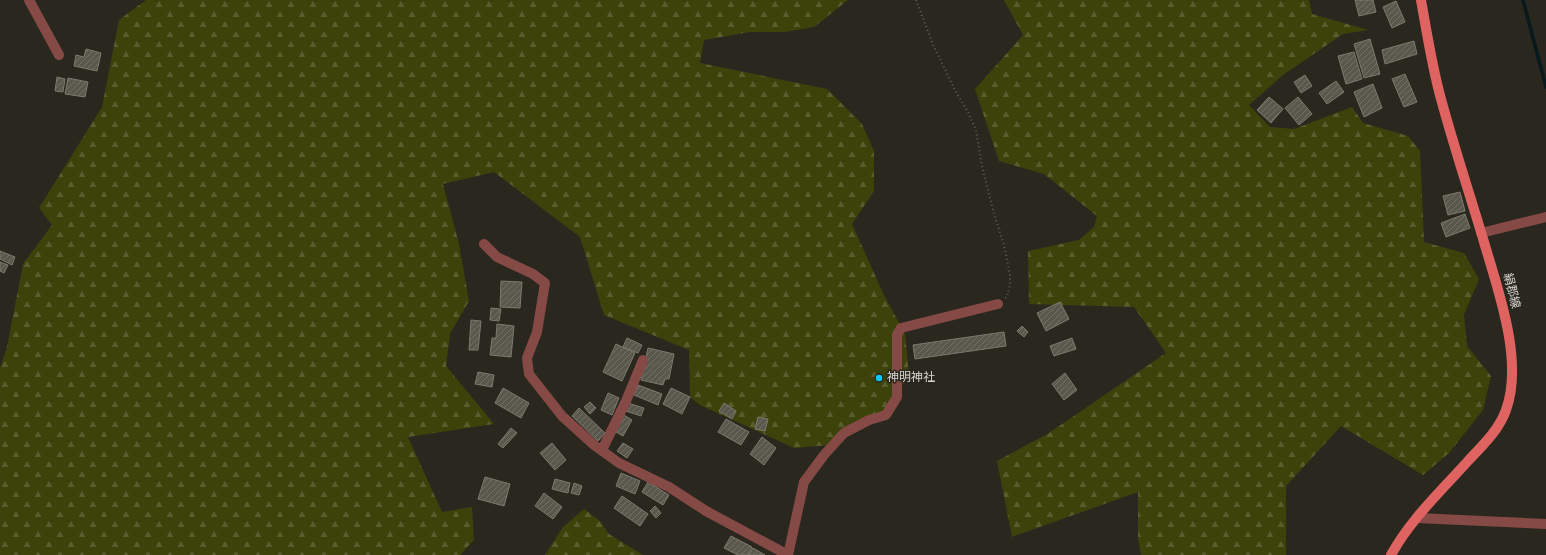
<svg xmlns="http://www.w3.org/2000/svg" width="1546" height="555" font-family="Overpass,'Noto Sans JP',sans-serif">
<defs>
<pattern id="forest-firs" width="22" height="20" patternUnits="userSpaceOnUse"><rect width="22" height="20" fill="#3b430a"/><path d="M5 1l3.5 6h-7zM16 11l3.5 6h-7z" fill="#575d2d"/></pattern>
<pattern id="building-hatch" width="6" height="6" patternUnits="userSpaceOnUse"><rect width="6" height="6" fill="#5a584d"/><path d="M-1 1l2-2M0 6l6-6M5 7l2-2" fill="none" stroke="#716f66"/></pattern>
</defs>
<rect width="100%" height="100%" fill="#2a281e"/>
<!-- forest -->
<g fill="url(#forest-firs)">
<polygon points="146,0 848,0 814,27 784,32 750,32 704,40 700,63 827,89 862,124 874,151 874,191 852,224 884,295 905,334 909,376 876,420 831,445 794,448 700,405 690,397 689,350 604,315 580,237 494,172 443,184 459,244 469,301 450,334 446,366 494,424 408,437 442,512 472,507 474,540 460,555 0,555 0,368 7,347 23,264 52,225 39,208 102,107 119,20"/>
<polygon points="1004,0 1309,0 1312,14 1368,30 1343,34 1283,75 1249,105 1270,127 1294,129 1352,107 1363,123 1408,136 1420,151 1424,242 1464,253 1479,279 1464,315 1467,346 1491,376 1483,410 1449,453 1423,475 1341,426 1286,486 1286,555 1141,555 1138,539 1138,492 1012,537 997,461 1049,433 1166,353 1134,307 1029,304 1028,251 1079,240 1094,227 1097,216 1044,174 999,161 975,89 1023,35"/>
<polygon points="584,509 600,521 609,534 643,555 545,555 563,527"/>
</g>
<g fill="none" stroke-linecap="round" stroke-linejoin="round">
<!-- stream -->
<polyline stroke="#08191e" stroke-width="3.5" points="1523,0 1546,87"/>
</g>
<!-- building -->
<g fill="url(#building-hatch)" stroke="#7c7a6e">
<polygon points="1355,0 1373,0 1376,12 1359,16"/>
<polygon points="1396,1 1405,22 1392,28 1383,7"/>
<polygon points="1370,39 1380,74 1364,78 1354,44"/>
<polygon points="1414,41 1417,54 1385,64 1382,50"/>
<polygon points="86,49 101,53 97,71 74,66 76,55 84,57"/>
<polygon points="1354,52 1362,79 1346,84 1338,56"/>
<polygon points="1405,74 1417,102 1404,107 1392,79"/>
<polygon points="1305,75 1312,86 1301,93 1294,82"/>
<polygon points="57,77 65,79 63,92 55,91"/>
<polygon points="68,78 88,82 85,97 65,94"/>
<polygon points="1336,81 1344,92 1327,104 1319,93"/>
<polygon points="1373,84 1382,108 1364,117 1354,92"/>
<polygon points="1269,97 1283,109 1271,123 1257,110"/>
<polygon points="1298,97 1312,114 1299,125 1285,108"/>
<polygon points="1460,192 1465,211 1448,215 1443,196"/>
<polygon points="1465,214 1470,228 1446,237 1441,223"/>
<polygon points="0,251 15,257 12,265 0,259"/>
<polygon points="0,262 8,265 4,273 0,271"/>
<polygon points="501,281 522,282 520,308 500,307"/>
<polygon points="1060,302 1069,319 1046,331 1037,313"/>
<polygon points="491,308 501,309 499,321 490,320"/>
<polygon points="471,320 481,321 478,350 469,350"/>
<polygon points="497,324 514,326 511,357 490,355 492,338 496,338"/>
<polygon points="1022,326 1028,332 1024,337 1017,331"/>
<polygon points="1004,332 1006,346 915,359 913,345"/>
<polygon points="627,338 642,345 638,353 623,347"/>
<polygon points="1072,338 1076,349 1054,356 1050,346"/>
<polygon points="616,344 635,353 622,381 603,372"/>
<polygon points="648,348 674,354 669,379 665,379 663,385 641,380"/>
<polygon points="478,372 494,375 492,387 475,384"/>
<polygon points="1065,373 1077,390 1064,400 1052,384"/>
<polygon points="638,385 662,394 658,405 634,395"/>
<polygon points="503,388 529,403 521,418 495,403"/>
<polygon points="671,388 690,397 682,414 663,404"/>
<polygon points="608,393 619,398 612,415 601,410"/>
<polygon points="590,402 596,408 590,414 584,407"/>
<polygon points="628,403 644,408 641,416 626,411"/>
<polygon points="724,403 736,411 732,419 719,411"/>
<polygon points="579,408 605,433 598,441 572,416"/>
<polygon points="624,415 632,420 623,436 616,432"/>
<polygon points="758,417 768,419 765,431 755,429"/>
<polygon points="726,419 749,432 741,445 718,432"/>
<polygon points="511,428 517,433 503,448 498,444"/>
<polygon points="762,437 776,448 764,465 750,454"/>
<polygon points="552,443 566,460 555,470 540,453"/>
<polygon points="623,443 633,449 627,458 617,451"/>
<polygon points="621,473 640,481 635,494 616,486"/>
<polygon points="485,477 510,484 504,506 478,499"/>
<polygon points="555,479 570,483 568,493 552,489"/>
<polygon points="648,482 669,495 663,505 642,492"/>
<polygon points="574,483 582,486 579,495 571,493"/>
<polygon points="544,493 562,507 553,519 535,506"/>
<polygon points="622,496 648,514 640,526 614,508"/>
<polygon points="655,506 661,513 656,518 650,511"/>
<polygon points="731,536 752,547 748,555 738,555 724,548"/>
<polygon points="753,548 765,555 749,555"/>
</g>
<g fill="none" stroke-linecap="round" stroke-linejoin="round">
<!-- path -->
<polyline stroke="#605e55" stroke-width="2" stroke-dasharray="1 3" stroke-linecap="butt" points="916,0 934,47 956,92 968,112 976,130 982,166 994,214 1004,245 1010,275 1010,284 1007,297 1005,298"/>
<!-- minor -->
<g stroke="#854946" stroke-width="10">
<polyline points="29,0 59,55"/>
<polyline points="1481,233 1546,217"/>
<polyline points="484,244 497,257 533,274 545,283 537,332 527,358 529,374 562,416 594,445 619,463 669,487 706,511 788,555"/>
<polyline points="602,450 626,401 643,360"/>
<polyline points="1417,518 1546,524"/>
<polyline points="788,555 804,482 824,455 844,433 869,420 886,415 897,397 897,335 901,328 998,304"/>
</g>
<!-- major -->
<path stroke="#df6461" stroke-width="10" d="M1391,555C1410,520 1441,491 1468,461C1483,445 1499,430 1506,410C1524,361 1498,290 1484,242C1470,195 1454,147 1441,99C1432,67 1427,33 1421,0"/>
</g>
<!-- markers -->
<circle fill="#00cbf9" stroke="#2a281e" stroke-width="1.5" cx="879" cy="378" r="4"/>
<g text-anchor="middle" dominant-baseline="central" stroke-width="3" stroke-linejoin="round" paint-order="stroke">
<!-- street labels -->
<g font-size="12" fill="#d8d7d0" stroke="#2a281e">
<text transform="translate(1511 291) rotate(76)">絹郡線</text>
</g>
<!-- poi labels -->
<g font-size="12" fill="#d8d7d0" stroke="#2a281e" text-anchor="start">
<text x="887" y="378">神明神社</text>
</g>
</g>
</svg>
